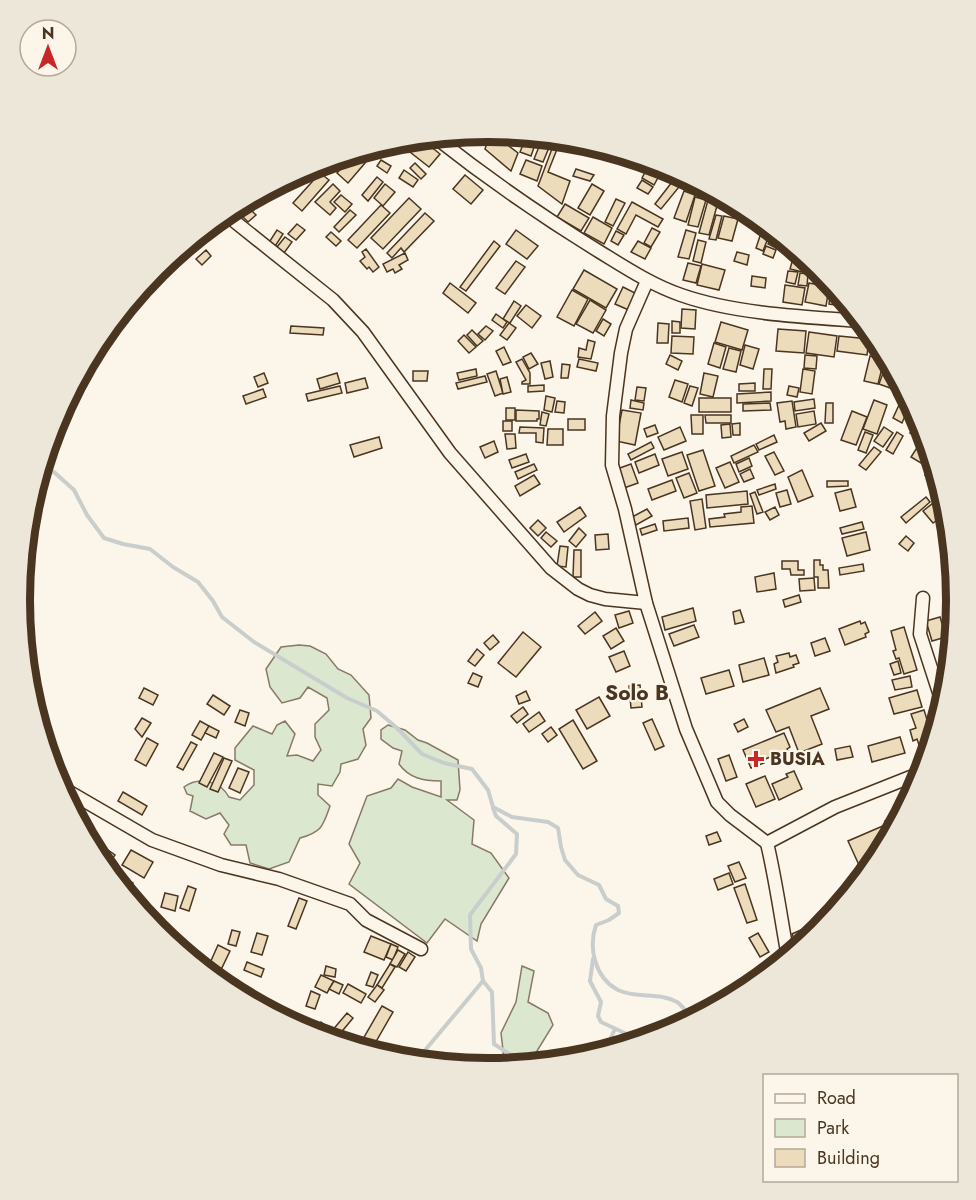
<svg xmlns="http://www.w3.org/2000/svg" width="976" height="1200" font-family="Jost,sans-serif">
<rect width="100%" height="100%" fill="#fbf6e9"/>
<!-- green -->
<g fill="#dce7d0" stroke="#887966" stroke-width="1.5">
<path d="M299,645L310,646L326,654L338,669L351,675L369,695L371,718L363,729L366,745L358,759L341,764L340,772L332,786L318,784V795L330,806C323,826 322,832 300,838L289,862L269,869L250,863L246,845H231L224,834L229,825L220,813L206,819L190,811L193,796L187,794L184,787C199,776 220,781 229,797L240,800L254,785V770L235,760V748L253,726L272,734L277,725L285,721L295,734L287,756L297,755L313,761L321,750L315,737V724L329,710L327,698L308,687L300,698L282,703L270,687L266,669L281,647Z"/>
<path d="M388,725L405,730L418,740L427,743L458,760L460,790L457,800H447L474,820L472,844L491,853L509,878L481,924L477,941L445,919L427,943L349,884L360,863L349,844L367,796L391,788L398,779L412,787L441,797V781C423,781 409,778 399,764L402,751L393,748L381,739V730Z"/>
<polygon points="522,966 534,971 528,1002 548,1013 553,1025 529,1064 513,1066 504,1059 501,1033 516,1002"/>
</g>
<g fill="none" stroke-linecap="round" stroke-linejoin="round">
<!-- stream -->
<g stroke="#c9cecd" stroke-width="4">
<path d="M40,472H54L74,490L87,515L104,538L123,544L150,549L173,567L198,582L213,601L222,617L254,642L347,698L377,711L397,728L422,754L444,763L472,769L488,790L493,807L512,817L548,822L558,828L561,847L565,860L578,875L599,885L606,899L618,906L619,913L609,920L596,925C588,948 595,978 618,990C637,999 659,992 677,1002C683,1006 688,1014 692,1019"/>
<polyline points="493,808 496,816 517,834 516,854 470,915 471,949 481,968 483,981 492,992 494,1044 520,1061"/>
<polyline points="593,959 590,981 601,1002 598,1016 601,1022 631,1036 641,1036 646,1038"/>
<polyline points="604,1052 615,1029"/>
<polyline points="416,1061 483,981"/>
</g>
</g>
<!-- building -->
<g fill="#ecdcbc" stroke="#4a3520" stroke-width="1.5">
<polygon points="491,132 518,153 511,171 485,149"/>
<polygon points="527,135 538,136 531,156 520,152"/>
<polygon points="543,137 553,138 543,162 534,159"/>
<polygon points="420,138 440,154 429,167 396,141"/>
<polygon points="556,138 561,139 548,172 570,181 562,204 538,186"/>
<polygon points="606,149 627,155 624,161 604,153"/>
<polygon points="354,154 365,163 348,183 337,173"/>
<polygon points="628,155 642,160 639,168 626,162"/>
<polygon points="381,160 391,166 387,173 377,166"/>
<polygon points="526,160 542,166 537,181 520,174"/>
<polygon points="415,163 426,174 421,179 410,168"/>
<polygon points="648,167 660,174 654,185 642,178"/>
<polygon points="576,169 594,175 590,181 573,176"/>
<polygon points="404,170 418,180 413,187 399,178"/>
<polygon points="320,173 329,180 302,211 293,203"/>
<polygon points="465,175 483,190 471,204 453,189"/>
<polygon points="377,177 383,182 368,201 362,195"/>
<polygon points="642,180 653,187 648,194 637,188"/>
<polygon points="672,182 679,187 661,209 655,204"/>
<polygon points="333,184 340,191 330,202 336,208 330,215 315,202"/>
<polygon points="385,184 395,192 383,206 374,198"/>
<polygon points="592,184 604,191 590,215 578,208"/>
<polygon points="684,191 695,195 686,222 674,218"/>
<polygon points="261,193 268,199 262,204 260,202 251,210 256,215 248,222 239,213"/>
<polygon points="341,195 352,204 345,212 334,202"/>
<polygon points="695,197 706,200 698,227 688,225"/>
<polygon points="409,198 421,209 383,249 371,238"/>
<polygon points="616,199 625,203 613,226 605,222"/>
<polygon points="708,200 718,202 709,235 699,233"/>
<polygon points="632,202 663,219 658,227 636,215 626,234 617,229"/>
<polygon points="565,204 589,218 581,231 557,217"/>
<polygon points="381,205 390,213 357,248 348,240"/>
<polygon points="350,210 356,215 339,232 334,227"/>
<polygon points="425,213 434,221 404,252 401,248 392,258 387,253"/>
<polygon points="716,215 722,216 716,240 709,239"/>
<polygon points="724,216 738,219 732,241 718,238"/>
<polygon points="593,217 612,228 604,244 584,233"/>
<polygon points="297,224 305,230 296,240 288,234"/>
<polygon points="652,228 660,232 651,247 644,243"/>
<polygon points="277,230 283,234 274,248 268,244"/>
<polygon points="516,230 538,246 527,259 506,244"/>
<polygon points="686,230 696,233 689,259 678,257"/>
<polygon points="616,231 624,235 618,245 611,241"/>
<polygon points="331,232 341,241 336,246 326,237"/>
<polygon points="774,232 781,237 776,248 768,244"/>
<polygon points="760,236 768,238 763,251 756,248"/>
<polygon points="285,237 292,242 284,253 277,247"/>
<polygon points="698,240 706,242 701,263 693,261"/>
<polygon points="494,241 500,246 466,291 460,287"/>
<polygon points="638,241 651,248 645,259 631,252"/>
<polygon points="766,246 776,250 773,258 763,254"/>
<polygon points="366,249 379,267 373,272 369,267 367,269 360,261 365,257 362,252"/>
<polygon points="206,250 211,256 202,265 196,259"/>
<polygon points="737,252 749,255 747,265 734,261"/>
<polygon points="405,253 408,260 399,265 402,269 395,273 393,269 387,272 383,264"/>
<polygon points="516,261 525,267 505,294 496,288"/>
<polygon points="792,262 813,267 811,274 790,269"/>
<polygon points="688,263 701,266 696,283 683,280"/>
<polygon points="702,264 725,270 719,290 697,285"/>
<polygon points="584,270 617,289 606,308 573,289"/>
<polygon points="788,271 798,272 795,284 786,282"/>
<polygon points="800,273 808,274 807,286 798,285"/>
<polygon points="752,276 766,278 765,288 751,286"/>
<polygon points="450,283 476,303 468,313 443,293"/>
<polygon points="809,283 829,287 826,306 805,302"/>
<polygon points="785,285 805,288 802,305 783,302"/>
<polygon points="623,287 639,295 631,311 615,304"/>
<polygon points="831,288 835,288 851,307 829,304"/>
<polygon points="572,290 588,299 574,326 557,317"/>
<polygon points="590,300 606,310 593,333 576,324"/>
<polygon points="514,301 521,306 510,323 503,319"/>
<polygon points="526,305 541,316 532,328 517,316"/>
<polygon points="682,309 696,310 695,329 681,328"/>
<polygon points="496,314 507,322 503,328 492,320"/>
<polygon points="603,319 611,324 604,336 596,331"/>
<polygon points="672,321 680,322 680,333 672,333"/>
<polygon points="721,322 748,330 742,350 715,342"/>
<polygon points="509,323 516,328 507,340 500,335"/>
<polygon points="658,323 669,324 668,343 657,343"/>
<polygon points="291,326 324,328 323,335 290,333"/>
<polygon points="486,326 493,331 485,340 478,334"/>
<polygon points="778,329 806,331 804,353 776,351"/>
<polygon points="472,330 483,341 477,346 467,335"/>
<polygon points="809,332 837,336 834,357 806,353"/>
<polygon points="464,335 476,347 469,353 458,341"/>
<polygon points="672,336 694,337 693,354 671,353"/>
<polygon points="839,336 869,339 867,355 837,351"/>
<polygon points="875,337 878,340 886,357 871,353"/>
<polygon points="588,340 595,342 591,359 578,357 579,348 586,350"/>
<polygon points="714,343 726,347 720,368 708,364"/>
<polygon points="745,345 759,349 753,369 740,365"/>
<polygon points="504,347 511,362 503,365 496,351"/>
<polygon points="729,348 741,351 736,372 723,369"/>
<polygon points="531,353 538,364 529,369 523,357"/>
<polygon points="670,355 682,361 678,370 666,364"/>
<polygon points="805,355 817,356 816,369 804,368"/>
<polygon points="870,356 884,360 878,384 864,381"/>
<polygon points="522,359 530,373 530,384 522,384 522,382 526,380 516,362"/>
<polygon points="579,359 598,363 596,371 577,367"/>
<polygon points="888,359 898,377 893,389 879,384"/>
<polygon points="550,361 553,377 545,379 541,363"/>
<polygon points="562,364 570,365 568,378 561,378"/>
<polygon points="476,369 477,376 459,380 457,373"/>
<polygon points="764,369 772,369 771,389 763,389"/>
<polygon points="803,369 815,371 812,394 800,392"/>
<polygon points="413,371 428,371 427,381 413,381"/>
<polygon points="496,371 503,393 495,396 487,374"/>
<polygon points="264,373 268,383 258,387 254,377"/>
<polygon points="337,373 340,383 320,389 317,379"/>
<polygon points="704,373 718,376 713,397 700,394"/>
<polygon points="485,376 487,382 458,389 456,383"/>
<polygon points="507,377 511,392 503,394 500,379"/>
<polygon points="365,378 368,388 347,393 345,383"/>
<polygon points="675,380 688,384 682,402 669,397"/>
<polygon points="899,380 906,393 904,399 894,395"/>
<polygon points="755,383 755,391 739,391 739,384"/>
<polygon points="544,385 544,391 528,392 528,386"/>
<polygon points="340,386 342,393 308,401 306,394"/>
<polygon points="690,386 698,388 692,406 684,403"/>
<polygon points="789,386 799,388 797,397 787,395"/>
<polygon points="637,387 646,388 644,401 635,400"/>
<polygon points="263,389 266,397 246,404 243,396"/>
<polygon points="771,392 771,401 737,403 737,394"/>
<polygon points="546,396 555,398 552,412 544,410"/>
<rect x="699" y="398" width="32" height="14"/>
<polygon points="814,399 815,408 795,411 794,402"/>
<polygon points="631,400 644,403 643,410 630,408"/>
<polygon points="874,400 887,405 877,434 863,429"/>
<polygon points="557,401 565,402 564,413 555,412"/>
<polygon points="792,401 796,427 786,429 785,421 780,422 777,403"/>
<polygon points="770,403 771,410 743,411 743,404"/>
<polygon points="826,403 833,403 833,423 825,423"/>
<polygon points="899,405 908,409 902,423 893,418"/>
<rect x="506" y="408" width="9" height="12"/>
<polygon points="516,410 539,411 539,419 537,419 537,421 516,421"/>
<polygon points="622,410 641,413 635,445 616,441"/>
<polygon points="814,411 816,424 798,427 796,414"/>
<polygon points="852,411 867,417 856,445 841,440"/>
<polygon points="542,412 549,414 546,426 540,425"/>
<polygon points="691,415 703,415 703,434 692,434"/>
<polygon points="705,415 731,415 731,423 706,423"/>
<rect x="568" y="419" width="17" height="11"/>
<polygon points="920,419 923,427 917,437 910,433"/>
<rect x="503" y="421" width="9" height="10"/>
<polygon points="740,423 740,435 733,435 732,424"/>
<polygon points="821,423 826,431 809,441 804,433"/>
<polygon points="730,424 731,437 722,438 721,425"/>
<polygon points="655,425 658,433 647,437 644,429"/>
<polygon points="520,427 544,428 543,443 536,442 536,433 519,433"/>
<polygon points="680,427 686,441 664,450 658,437"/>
<polygon points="884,427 893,433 883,447 874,441"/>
<polygon points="548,429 563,429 563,445 547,445"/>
<polygon points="865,432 873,435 866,453 858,450"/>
<polygon points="897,432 903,436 893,454 886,450"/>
<polygon points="505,434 515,434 516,448 507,449"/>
<polygon points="774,435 777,442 759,450 756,444"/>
<polygon points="379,437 382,448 354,457 350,445"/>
<polygon points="494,441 498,452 485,458 480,447"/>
<polygon points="651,442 654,448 631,460 628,454"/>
<polygon points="920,443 930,449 932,457 926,466 911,457"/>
<polygon points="754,445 758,452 734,463 731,456"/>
<polygon points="874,447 881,452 866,470 859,465"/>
<polygon points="703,450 715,486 699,491 687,455"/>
<polygon points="682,452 688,469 668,476 662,459"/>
<polygon points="774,452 784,471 775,475 765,456"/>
<polygon points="526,454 529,462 512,468 509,460"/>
<polygon points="655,454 659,465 639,473 635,462"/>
<polygon points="749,458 752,466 739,472 736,464"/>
<polygon points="730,462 739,482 725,488 716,468"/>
<polygon points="534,464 537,470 518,479 515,472"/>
<polygon points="631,464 638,483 624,488 617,469"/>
<polygon points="750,469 754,478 744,482 740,474"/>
<polygon points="802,470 813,496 798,502 788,477"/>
<polygon points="931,470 939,482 934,486 925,475"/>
<polygon points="689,473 697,493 684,498 676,478"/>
<polygon points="534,475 540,484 520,496 515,486"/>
<polygon points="672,480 676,491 652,500 648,489"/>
<polygon points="827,481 848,481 848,486 827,487"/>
<polygon points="775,484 776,489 759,495 757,490"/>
<polygon points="851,489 856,507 840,511 835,493"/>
<polygon points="787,490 791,504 780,507 776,493"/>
<polygon points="747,491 748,504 707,508 706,495"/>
<polygon points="755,492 763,512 757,514 750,494"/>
<polygon points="942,496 948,512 933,523 923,511"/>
<polygon points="926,497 930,502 906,523 901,517"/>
<polygon points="702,499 706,528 695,530 690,501"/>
<polygon points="752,506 754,523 710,527 709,519 725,517 724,514 741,512 741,507"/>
<polygon points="580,507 586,516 564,532 557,522"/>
<polygon points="775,507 779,515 770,520 765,512"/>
<polygon points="647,509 652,516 636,525 632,517"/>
<polygon points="948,517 949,529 943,533 938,524"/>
<polygon points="688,518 689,528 664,531 663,521"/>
<polygon points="538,520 546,528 538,536 530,528"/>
<polygon points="862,522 864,529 842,534 840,528"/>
<polygon points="655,524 657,530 642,535 640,529"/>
<polygon points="579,528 586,535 576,547 569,541"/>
<polygon points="546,532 557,541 551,547 541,538"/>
<polygon points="866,532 870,550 847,556 842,538"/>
<polygon points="608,534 609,549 596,550 595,535"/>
<polygon points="906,536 914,543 908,551 899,544"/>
<polygon points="560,546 568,547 566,567 557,566"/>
<polygon points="574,550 581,550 581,577 573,577"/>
<polygon points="814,560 820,560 820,565 823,565 823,570 828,570 829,588 818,588 818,577 814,577"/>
<polygon points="782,561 798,561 798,570 804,570 804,575 791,575 790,569 782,569"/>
<polygon points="863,564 864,571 840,575 839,568"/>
<polygon points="774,573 776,589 757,592 755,577"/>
<polygon points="814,578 815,590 800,591 799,579"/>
<polygon points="799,595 801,602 785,607 783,600"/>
<polygon points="693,608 696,621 665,630 662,617"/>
<polygon points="740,610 744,622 735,624 733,612"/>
<polygon points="629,611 633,623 619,628 615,615"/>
<polygon points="595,612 602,621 585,634 578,626"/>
<polygon points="940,617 946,637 932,641 926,621"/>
<polygon points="860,621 861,624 865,622 869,632 865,634 866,637 845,645 839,629"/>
<polygon points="694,625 699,637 674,646 669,634"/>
<polygon points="904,627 917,670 904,674 899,658 896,659 893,651 896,650 891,631"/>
<polygon points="616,628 624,641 611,649 603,636"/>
<polygon points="523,632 541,647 516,677 498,663"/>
<polygon points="493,635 499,642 490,650 484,643"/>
<polygon points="825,638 830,651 815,656 811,643"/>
<polygon points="952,644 950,663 948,665 941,650"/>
<polygon points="477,649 484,655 475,666 468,661"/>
<polygon points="624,651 630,666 616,672 609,657"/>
<polygon points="789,653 790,657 796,655 799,663 793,665 794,667 776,673 774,664 778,662 776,656"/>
<polygon points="764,658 769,675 743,682 739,665"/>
<polygon points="898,661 901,673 894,675 890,664"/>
<polygon points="729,670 734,686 706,694 701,678"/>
<polygon points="473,673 482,677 478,687 468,683"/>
<polygon points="910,676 912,687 895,690 892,680"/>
<polygon points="640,685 642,707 631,708 629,686"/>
<polygon points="144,688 158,695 153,705 139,698"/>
<polygon points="820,688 829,709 811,716 822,744 799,753 789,727 776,732 766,710"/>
<polygon points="917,690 922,707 894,714 889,698"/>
<polygon points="526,691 530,700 519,704 516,696"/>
<polygon points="213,695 230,706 224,715 207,704"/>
<polygon points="599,697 610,716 587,729 576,710"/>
<polygon points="523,707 528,714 517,723 511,716"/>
<polygon points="240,710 249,713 245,726 235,722"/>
<polygon points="924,710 933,739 930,749 921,751 917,739 913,741 910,730 916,728 911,714"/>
<polygon points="539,712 545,721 529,732 523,724"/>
<polygon points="142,718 151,723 142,737 135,729"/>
<polygon points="652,719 664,746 655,750 643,723"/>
<polygon points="744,719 748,727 738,732 734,724"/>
<polygon points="573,720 597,761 583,769 559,729"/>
<polygon points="200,721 209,726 201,740 192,735"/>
<polygon points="209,726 219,731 216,738 205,733"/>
<polygon points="551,727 557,735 548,742 542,734"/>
<polygon points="784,733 790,747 787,749 790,757 773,764 770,757 763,760 764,763 751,768 743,750"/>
<polygon points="900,737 905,753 872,762 868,746"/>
<polygon points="147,738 158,744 146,766 135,760"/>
<polygon points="191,742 197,745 183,770 177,767"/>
<polygon points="850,746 853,757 837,760 835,749"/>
<polygon points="214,753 223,757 207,787 199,783"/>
<polygon points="729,755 737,777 726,781 718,759"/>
<polygon points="224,758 232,761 218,792 210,789"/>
<polygon points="238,768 249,772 240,793 229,788"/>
<polygon points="794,771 802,789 779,800 772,784 788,777 786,774"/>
<polygon points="765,776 775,799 756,807 746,784"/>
<polygon points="123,792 147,806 142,815 118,801"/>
<polygon points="895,817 898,822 891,835 885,821"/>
<polygon points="885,825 890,836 884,848 868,855 870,860 859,865 848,841"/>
<polygon points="717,832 721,841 709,845 706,836"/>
<polygon points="108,850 115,855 105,869 100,862"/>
<polygon points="131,850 153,862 144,878 122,865"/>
<polygon points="739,862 746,878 735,882 728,866"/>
<polygon points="729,873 733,884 718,890 714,879"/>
<polygon points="121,876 133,883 126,894 117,883"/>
<polygon points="745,884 757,920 747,923 734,888"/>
<polygon points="188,886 196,889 189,911 180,908"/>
<polygon points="165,893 178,896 175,911 161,907"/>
<polygon points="299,898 307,901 296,929 288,926"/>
<polygon points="814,924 817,932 795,941 792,934"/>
<polygon points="232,930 240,932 236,946 228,944"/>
<polygon points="257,933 268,936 262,955 251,952"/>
<polygon points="758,933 769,952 760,957 749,938"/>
<polygon points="371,936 391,944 384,960 364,952"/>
<polygon points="391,944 398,947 393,960 386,957"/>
<polygon points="218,945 230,951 216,980 206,972"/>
<polygon points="398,950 405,954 397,967 390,964"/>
<polygon points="408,952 415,957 406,971 399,967"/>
<polygon points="247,962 264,969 261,977 244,970"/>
<polygon points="390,964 395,967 382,988 377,985"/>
<polygon points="326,966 336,969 335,977 324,975"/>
<polygon points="371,972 378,975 373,987 366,985"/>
<polygon points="321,975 334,981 327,993 315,987"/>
<polygon points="334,981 343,985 339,994 329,989"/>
<polygon points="348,984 366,994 361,1003 343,993"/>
<polygon points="377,985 384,990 375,1002 368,997"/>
<polygon points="311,991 320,995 315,1009 306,1006"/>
<polygon points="382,1006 393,1012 370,1052 359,1046"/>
<polygon points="347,1013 353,1018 334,1041 326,1038"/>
<polygon points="321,1022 332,1031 326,1038 315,1029"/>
</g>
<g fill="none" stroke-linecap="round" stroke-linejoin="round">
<!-- minor casing -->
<g stroke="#4a3520" stroke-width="15">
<g id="minor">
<path d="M435,137C488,179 543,217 600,252C626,268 652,285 681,295C735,314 806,317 862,321"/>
<polyline points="224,213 333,300 363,332 450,453 551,568 578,589 590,595 605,599 646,603"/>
<polyline points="647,281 626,329 621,353 613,416 612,465 625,509 646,603 686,729 717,802 730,815 767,843"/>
<polyline points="923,598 920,634 943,705"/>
<polyline points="59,786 152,840 221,865 279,879 350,904 366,920 421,949"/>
<path d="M788,957C781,919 776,881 767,843L835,807L923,772"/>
</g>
</g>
<!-- minor -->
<use href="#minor" stroke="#fbf6e9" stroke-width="12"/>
</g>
<!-- markers -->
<path fill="#c62828" stroke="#fbf6e9" stroke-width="2" d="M753 750h6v6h6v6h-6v6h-6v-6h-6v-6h6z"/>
<g text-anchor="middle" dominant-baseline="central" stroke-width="4.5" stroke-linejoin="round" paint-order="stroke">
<!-- poi labels -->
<g font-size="18" font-weight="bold" fill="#4a3520" stroke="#fbf6e9" text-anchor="start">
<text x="770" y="759">BUSIA</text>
</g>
<!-- quarter labels -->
<g font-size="21" font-weight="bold" fill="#4a3520" stroke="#fbf6e9">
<text x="637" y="693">Solo B</text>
</g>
</g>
<!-- crop -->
<path d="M0 0H976V1200H0ZM30 600a458 458 0 1 1 916 0a458 458 0 1 1-916 0Z" fill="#ede7d9" fill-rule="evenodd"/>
<path fill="none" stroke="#4a3520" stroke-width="8" d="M30 600a458 458 0 1 1 916 0a458 458 0 1 1-916 0Z"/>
<!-- legend -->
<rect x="763" y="1074" width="195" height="108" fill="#fbf6e9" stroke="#b4a999" stroke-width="1.5"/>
<rect x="775" y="1094" width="30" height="9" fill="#fbf6e9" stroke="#b4a999" stroke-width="1.5"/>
<text x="817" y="1104" font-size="18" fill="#4a3520">Road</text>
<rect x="775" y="1119" width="30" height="18" fill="#dce7d0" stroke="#b4a999" stroke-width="1.5"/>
<text x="817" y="1134" font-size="18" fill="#4a3520">Park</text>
<rect x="775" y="1149" width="30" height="18" fill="#ecdcbc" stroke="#b4a999" stroke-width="1.5"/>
<text x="817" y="1164" font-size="18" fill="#4a3520">Building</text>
<!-- north arrow -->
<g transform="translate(48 48)"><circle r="28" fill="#fbf6e9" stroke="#b4a999" stroke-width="1.5"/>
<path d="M0-4.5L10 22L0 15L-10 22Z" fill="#c62828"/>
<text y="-9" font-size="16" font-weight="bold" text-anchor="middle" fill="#4a3520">N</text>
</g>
</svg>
